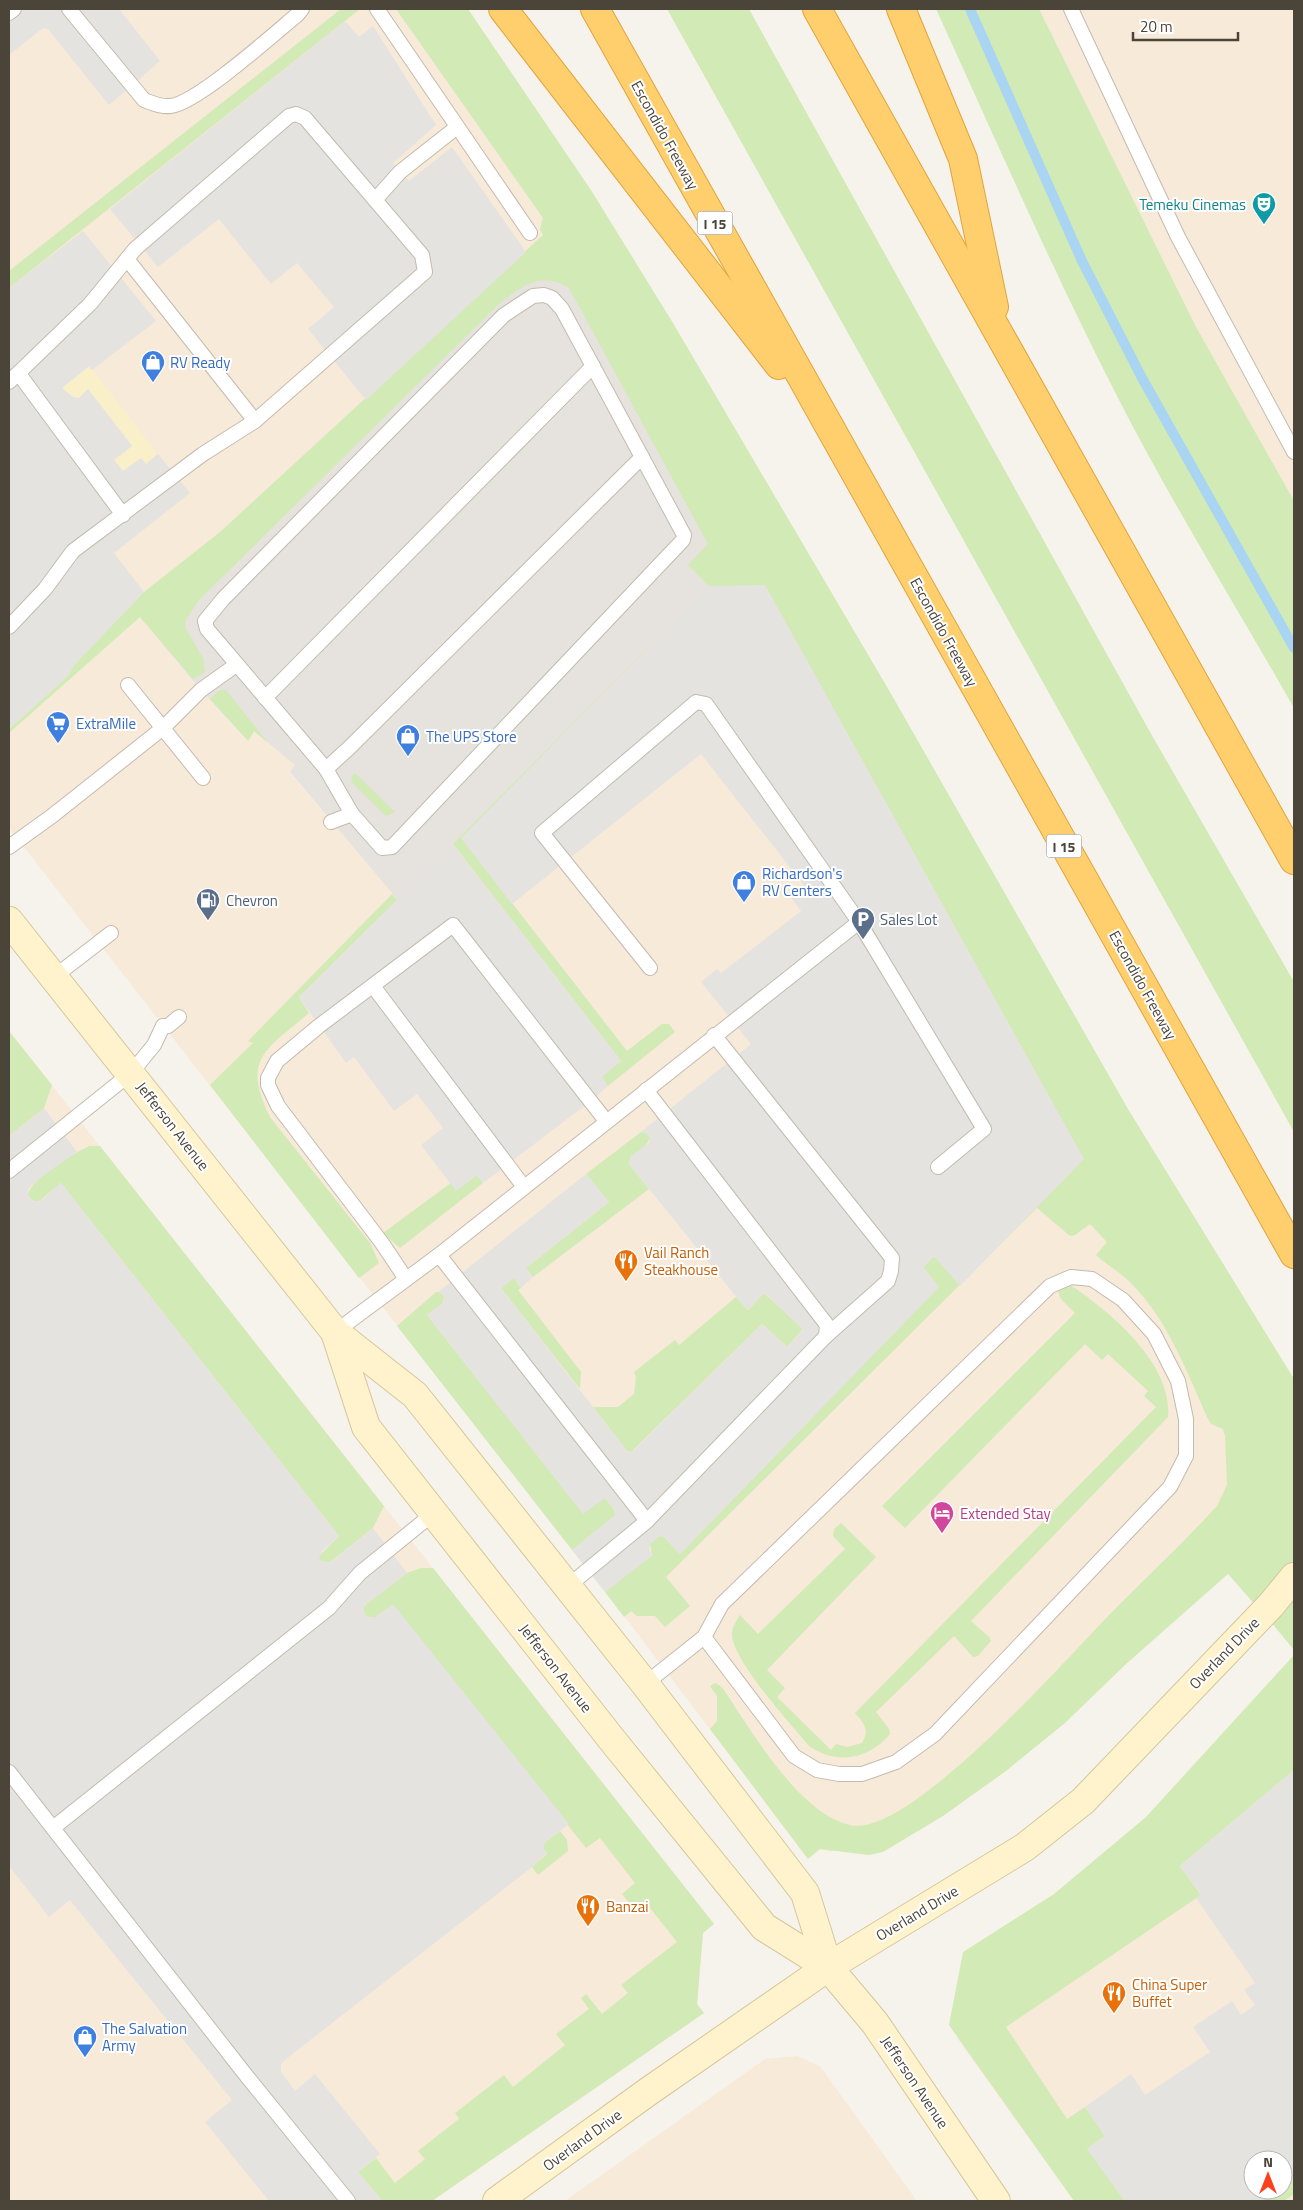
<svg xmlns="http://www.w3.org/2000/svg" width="1303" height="2210" font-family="'Titillium Web',sans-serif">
<rect width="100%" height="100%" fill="#f6f3ec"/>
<!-- commercial -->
<g fill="#f7ead8" fill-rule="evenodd">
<polygon points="9,9 415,9 563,230 193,679 247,741 254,731 295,765 290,773 398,899 709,586 1256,1477 979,1767 831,1852 820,1849 808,1859 634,1629 9,828"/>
<polygon points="998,9 1294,9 1294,561"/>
<polygon points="9,1031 714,1924 703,1933 697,2004 704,2013 432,2201 9,2201"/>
<path d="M1294,1770V2201H1074L957,2038L1121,1916ZM1253,2160H1283V2190H1253Z"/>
<polygon points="797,2056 820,2066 917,2201 565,2201 765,2059"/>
</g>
<!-- industrial -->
<polygon fill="#e6e2dd" points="563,230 765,585 709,586 398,900 290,772 295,765 254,731 248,741 201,690 140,617"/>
<!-- green -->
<g fill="#d2eab5">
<polygon points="341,9 360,9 9,288 9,271"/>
<path d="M396,9H468L591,190L673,323L890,692L1128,1109L1294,1379V1566L1258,1608L1228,1574L1125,1665L1065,1723L1006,1771L943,1816L883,1852L869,1855L820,1849L808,1859L710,1729L717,1721V1696L710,1686L715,1683L722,1687C751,1730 798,1813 850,1825C909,1840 1073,1651 1116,1608C1150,1574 1185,1541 1217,1506L1227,1485L1225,1436L1223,1429L1211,1424L1207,1417C1187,1371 1167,1320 1132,1284C1121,1273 1107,1265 1096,1255L1107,1242L1090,1224L1075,1235L1070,1236L1037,1208L666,1577L690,1606L665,1627L655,1616H637L631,1611L624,1617L605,1592L652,1555L650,1544L659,1536L664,1537L680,1554L938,1287L923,1267L934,1256L950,1273L753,614L512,903L627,1051L662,1024H669L675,1032L608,1086L601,1077L621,1061L453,844L709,586L688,565L708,544L569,288C541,271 525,285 502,301L200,599L186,619L185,627L203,658L205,672L193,679L140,617L9,733V729L69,675L73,666L144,592L220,532L543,235L540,229L543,218Z"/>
<polygon points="667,9 749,9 1150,732 1294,982 1294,1132"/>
<path d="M936,9H1039L1195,325L1294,501V708C1235,604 1171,502 1117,396C1052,269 995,138 936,9Z"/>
<polygon points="220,690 226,690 268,743 254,731 248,741 210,699"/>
<polygon points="355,773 395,812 386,816 352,783 351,778"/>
<path d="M392,894L398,900L299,997L309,1013C266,1050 241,1058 270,1117L370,1243L379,1263L359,1278L210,1085L253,1043L248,1041Z"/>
<polygon points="9,1031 52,1085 44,1108 9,1136"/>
<path d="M641,1132L646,1133L650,1138C646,1150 631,1152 629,1164L649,1189L533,1277L526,1268L609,1202L586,1174Z"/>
<path d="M89,1146H100L384,1506L373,1528L329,1563L319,1560V1556L339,1536L61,1183L38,1202L32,1200L28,1195C31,1178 73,1154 89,1146Z"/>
<polygon points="477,1175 483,1183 400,1248 383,1233 451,1183 457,1190"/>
<polygon points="514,1278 521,1288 518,1290 581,1372 580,1389 501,1288"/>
<path d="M1069,1284C1109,1311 1173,1363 1168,1417L971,1621L989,1637L991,1641L978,1656L973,1657L954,1636L876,1712L889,1729L890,1734C868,1760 837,1765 809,1746C791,1724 731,1659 732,1633C732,1627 737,1620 740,1615L758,1634L845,1549L833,1536L834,1529L841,1523L876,1557L767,1670L785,1688L777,1697L831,1750L836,1744L847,1747L862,1743C870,1730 864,1723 855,1713L1156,1407L1144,1396L1148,1391L1108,1354L1102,1360L1085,1344L905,1528L882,1506L1075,1313L1061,1299L1057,1289Z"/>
<polygon points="436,1292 441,1292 444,1296 443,1303 427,1315 583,1513 605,1498 614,1509 616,1515 572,1550 397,1326"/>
<polygon points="764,1293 803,1329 787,1347 762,1324 631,1452 627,1451 593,1407 618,1407 634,1394 636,1377 634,1372 675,1340 679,1345 736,1297 748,1310"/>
<polygon points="421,1568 433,1568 714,1924 703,1933 697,2004 704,2013 432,2201 382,2201 358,2172 376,2158 395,2183 425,2159 418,2151 459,2119 455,2113 504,2075 513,2087 565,2045 556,2034 589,2009 581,1998 586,1994 602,2014 628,1993 621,1985 677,1942 646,1903 635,1910 622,1894 635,1883 600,1838 586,1848 393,1605 374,1618 366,1616 363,1609 365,1605 407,1573"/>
<polygon points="1294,1593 1294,1650 1271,1622"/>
<polygon points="1294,1655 1294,1770 1180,1866 1201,1895 1006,2027 1067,2119 1085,2107 1105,2136 1087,2149 1125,2201 1074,2201 949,2025 963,1952 1054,1894 1146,1817"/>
<polygon points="560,1831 567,1840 568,1851 538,1875 532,1867 547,1854 543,1848 545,1842"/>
<polygon points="1294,2179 1294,2194 1284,2201 1263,2201 1279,2190 1283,2190 1283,2187"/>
</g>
<!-- sand -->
<polygon fill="#f9efc9" points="90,366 158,454 146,464 123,471 114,460 132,446 88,389 79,398 73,397 62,388"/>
<!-- parking -->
<g fill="#e5e3e0">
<polygon points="9,9 119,9 160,61 109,105 48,29 43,28 9,55"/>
<polygon points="345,21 359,37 373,26 436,125 393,163 409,181 452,147 526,252 366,400 308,329 334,307 297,263 271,284 219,219 158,267 110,209"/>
<polygon points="83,231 156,321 92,370 89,366 62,388 73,397 79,398 88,389 132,446 114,460 123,471 141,458 146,464 158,454 190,493 114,553 144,592 73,666 69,675 9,729 9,288"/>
<polygon points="765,585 1084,1159 960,1286 934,1256 923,1267 939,1287 680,1554 664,1537 659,1536 650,1544 649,1550 653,1555 605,1592 572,1550 615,1515 614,1509 605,1498 583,1514 427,1315 443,1303 444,1296 438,1292 586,1174 609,1202 526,1268 533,1277 521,1288 514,1278 501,1288 627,1451 631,1452 635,1449 762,1324 787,1347 803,1330 765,1293 747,1310 629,1164 630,1157 649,1143 650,1138 646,1133 641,1132 751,1044 701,982 717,969 721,973 801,911 790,896 804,885 701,754 512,904 461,838 709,586"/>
<polygon points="453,844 621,1061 602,1077 608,1086 591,1101 483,1183 477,1175 456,1191 421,1145 443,1128 417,1094 394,1111 354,1057 346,1063 299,997"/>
<polygon points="44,1108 77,1152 41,1177 29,1188 28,1195 32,1200 39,1202 61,1183 339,1536 322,1551 319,1560 330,1563 373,1528 407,1573 365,1605 363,1610 366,1616 374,1618 393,1604 569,1824 545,1842 543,1848 547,1853 532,1867 286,2059 281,2064 281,2072 295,2091 315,2074 380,2154 358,2172 382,2201 269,2201 205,2122 232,2100 70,1900 49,1917 9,1866 9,1136"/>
<polygon points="1294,1770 1294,2179 1283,2187 1283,2160 1253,2160 1253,2190 1279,2190 1263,2201 1125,2201 1087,2149 1105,2136 1085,2107 1131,2074 1145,2095 1210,2052 1193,2027 1232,2001 1241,2015 1255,2005 1244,1990 1255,1983 1196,1898 1201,1894 1180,1866"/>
</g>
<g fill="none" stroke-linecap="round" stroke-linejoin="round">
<!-- stream -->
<polyline stroke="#a9d4f2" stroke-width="10" points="970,9 1082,261 1142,378 1294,648"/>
<!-- lane casing -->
<g stroke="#c2bbae" stroke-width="16">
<g id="lane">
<path d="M69,9L144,100C152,103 160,107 170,106C196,104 274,34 298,14L302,9"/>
<polyline points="377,9 530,233"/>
<polyline points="1071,9 1178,237 1294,452"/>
<polyline points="9,13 14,9"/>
<polyline points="375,200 400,172 457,127"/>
<polyline points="127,259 255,421"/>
<polygon points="544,295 552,298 562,309 684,535 683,540 392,847 382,848 352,814 326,769 207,629 205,621 223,599 504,315 533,296"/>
<polyline points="19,374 123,515"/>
<polyline points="9,382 90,304 135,249 289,116 296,114 305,118 422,255 425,272 255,421 203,454 73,551 45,589 9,627"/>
<polyline points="128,685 203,778"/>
<polyline points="265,698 593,366"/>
<polyline points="326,769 349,748 642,457"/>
<polyline points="331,822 352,814"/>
<polyline points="9,847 52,816 163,728 201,690 236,665"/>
<polyline points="650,968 542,833 696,702 706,704 859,922 984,1129 938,1167"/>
<polyline points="54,977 111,933"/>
<polyline points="373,986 524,1187"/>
<polyline points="714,1035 892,1258 891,1271 888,1281 826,1336"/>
<polyline points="9,1171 131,1073 154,1045 163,1026 168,1026 179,1017"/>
<polyline points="439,1255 647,1521"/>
<polyline points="406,1279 382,1243 278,1106 268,1085 268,1078 277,1061 319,1026 453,925 606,1121"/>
<polyline points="335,1332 439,1255 859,922"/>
<polyline points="567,1587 647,1521 826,1336 827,1325 646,1090"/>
<polyline points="645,1684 704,1637 722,1604 1050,1286 1071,1277 1092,1279 1123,1300 1154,1334 1178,1381 1186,1419 1186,1456 1170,1487 935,1734 896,1762 862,1774 839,1774 817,1770 794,1756 704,1637"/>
<polyline points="9,1772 245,2074 348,2201"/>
<polyline points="53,1828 329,1608 360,1573 434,1513"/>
</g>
</g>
<!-- secondary casing -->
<g stroke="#d6c79b" stroke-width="30">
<g id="secondary">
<polyline points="9,921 335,1332 415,1395 645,1684 805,1893 828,1967"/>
<polyline points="335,1332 366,1427 613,1741 764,1927 828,1967 875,2023 996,2201"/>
<polyline points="497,2201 649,2091 828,1967 1025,1847 1083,1801 1271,1605 1294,1577"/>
</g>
</g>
<!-- highway casing -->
<g stroke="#e0a43c" stroke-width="30">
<g id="highway">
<polyline points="503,9 779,365"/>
<polyline points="595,9 1294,1254"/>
<polyline points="817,9 1294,860"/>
<polyline points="901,9 963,159 994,307"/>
</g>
</g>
<!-- lane -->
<use href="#lane" stroke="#fff" stroke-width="14"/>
<!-- secondary -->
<use href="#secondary" stroke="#fff3cd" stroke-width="28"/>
<!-- highway -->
<use href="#highway" stroke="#ffcf6e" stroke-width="28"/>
</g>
<!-- icons -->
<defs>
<g id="theatre-pin" transform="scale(1.25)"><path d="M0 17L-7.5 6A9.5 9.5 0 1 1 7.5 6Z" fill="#0f9aa8" stroke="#fff"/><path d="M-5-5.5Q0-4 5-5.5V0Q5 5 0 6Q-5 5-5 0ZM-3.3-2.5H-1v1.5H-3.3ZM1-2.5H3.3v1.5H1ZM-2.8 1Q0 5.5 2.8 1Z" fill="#fff"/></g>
<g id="shop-pin" transform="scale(1.25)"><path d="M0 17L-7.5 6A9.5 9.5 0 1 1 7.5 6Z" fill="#3f7fe0" stroke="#fff"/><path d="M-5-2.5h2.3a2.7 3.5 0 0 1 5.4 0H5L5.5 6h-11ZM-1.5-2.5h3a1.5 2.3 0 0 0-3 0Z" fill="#fff"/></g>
<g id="supermarket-pin" transform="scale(1.25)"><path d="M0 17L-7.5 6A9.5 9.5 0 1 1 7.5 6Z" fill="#3f7fe0" stroke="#fff"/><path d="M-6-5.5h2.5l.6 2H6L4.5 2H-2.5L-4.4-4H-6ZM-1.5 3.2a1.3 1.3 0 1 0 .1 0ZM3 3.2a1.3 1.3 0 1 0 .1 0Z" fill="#fff"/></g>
<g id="fuel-pin" transform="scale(1.25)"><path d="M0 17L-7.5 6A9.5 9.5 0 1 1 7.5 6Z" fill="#5c6f8a" stroke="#fff"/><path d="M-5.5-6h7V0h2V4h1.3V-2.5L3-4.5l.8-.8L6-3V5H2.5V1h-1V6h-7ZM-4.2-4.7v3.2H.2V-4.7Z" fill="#fff"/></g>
<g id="parking-pin" transform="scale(1.25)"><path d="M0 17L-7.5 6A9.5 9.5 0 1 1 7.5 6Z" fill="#5c6f8a" stroke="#fff"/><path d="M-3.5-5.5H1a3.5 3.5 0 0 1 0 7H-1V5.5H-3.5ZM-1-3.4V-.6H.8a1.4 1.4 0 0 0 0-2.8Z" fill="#fff"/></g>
<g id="restaurant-pin" transform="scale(1.25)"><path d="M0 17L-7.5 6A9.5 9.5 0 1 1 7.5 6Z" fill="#e8710a" stroke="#fff"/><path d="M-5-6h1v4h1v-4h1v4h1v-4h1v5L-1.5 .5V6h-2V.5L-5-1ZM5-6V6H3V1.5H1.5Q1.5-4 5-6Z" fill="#fff"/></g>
<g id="hotel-pin" transform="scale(1.25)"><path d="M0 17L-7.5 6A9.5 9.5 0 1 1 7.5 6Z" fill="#d1479c" stroke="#fff"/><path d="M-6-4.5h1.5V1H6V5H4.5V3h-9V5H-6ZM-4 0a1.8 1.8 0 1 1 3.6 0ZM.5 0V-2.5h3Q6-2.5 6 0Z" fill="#fff"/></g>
</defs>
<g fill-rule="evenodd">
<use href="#theatre-pin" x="1264" y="204"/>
<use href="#shop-pin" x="153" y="362"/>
<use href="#supermarket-pin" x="58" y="723"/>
<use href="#shop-pin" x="408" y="736"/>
<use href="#shop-pin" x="744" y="882"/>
<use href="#fuel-pin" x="208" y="900"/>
<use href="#parking-pin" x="863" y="919"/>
<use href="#restaurant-pin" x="626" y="1261"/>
<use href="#hotel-pin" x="942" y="1513"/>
<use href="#restaurant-pin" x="588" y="1906"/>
<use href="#restaurant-pin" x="1114" y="1993"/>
<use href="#shop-pin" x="85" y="2037"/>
</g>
<g text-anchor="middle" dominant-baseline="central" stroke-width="4" stroke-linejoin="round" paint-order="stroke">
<!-- shield labels -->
<g fill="#fff" stroke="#817c74" stroke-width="1">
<rect x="697.5" y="211.5" width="35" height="23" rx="4"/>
<rect x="1046.5" y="834.5" width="35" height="23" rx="4"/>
</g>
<g font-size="14" font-weight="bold" fill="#4b4439">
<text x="715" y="223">I 15</text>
<text x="1064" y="846">I 15</text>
</g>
<!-- street labels -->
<g font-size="15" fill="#4b4439" stroke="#fff">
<text transform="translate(665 135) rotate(61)">Escondido Freeway</text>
<text transform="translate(944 632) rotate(61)">Escondido Freeway</text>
<text transform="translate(1143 985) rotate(61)">Escondido Freeway</text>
<text transform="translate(173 1126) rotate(52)">Jefferson Avenue</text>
<text transform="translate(1224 1653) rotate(-46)">Overland Drive</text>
<text transform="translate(556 1668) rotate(52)">Jefferson Avenue</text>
<text transform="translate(917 1913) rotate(-31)">Overland Drive</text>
<text transform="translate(915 2082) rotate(56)">Jefferson Avenue</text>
<text transform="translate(582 2140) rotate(-36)">Overland Drive</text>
</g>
<!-- culture labels -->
<g font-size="15" fill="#0d838f" stroke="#fff" text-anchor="end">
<text x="1246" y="204">Temeku Cinemas</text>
</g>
<!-- shop labels -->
<g font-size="15" fill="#366cbe" stroke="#fff" text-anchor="start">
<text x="170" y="362">RV Ready</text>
<text x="76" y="723">ExtraMile</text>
<text x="426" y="736">The UPS Store</text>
<text x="762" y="873">Richardson's<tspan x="762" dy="17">RV Centers</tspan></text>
<text x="102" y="2028">The Salvation<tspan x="102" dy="17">Army</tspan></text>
</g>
<!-- service labels -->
<g font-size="15" fill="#4e5e75" stroke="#fff" text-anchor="start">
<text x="226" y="900">Chevron</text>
<text x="880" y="919">Sales Lot</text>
</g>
<!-- food labels -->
<g font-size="15" fill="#c56008" stroke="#fff" text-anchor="start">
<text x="644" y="1252">Vail Ranch<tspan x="644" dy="17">Steakhouse</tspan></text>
<text x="606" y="1906">Banzai</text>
<text x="1132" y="1984">China Super<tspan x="1132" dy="17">Buffet</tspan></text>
</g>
<!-- hotel labels -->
<g font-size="15" fill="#b23c85" stroke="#fff" text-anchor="start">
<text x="960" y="1513">Extended Stay</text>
</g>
</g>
<!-- border -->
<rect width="1303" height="2210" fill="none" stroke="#4b4439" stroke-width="20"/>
<!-- north arrow -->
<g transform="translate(1268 2175)"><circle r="24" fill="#ffffff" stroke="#b7b4b0"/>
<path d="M0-4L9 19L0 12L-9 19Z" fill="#fc3f1d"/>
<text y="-8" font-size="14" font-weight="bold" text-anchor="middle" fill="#4b4439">N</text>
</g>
<!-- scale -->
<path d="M1133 32v8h105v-8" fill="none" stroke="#4b4439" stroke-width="2.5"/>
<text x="1140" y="32" font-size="15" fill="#4b4439" stroke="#ffffff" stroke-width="4" paint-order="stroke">20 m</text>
</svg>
